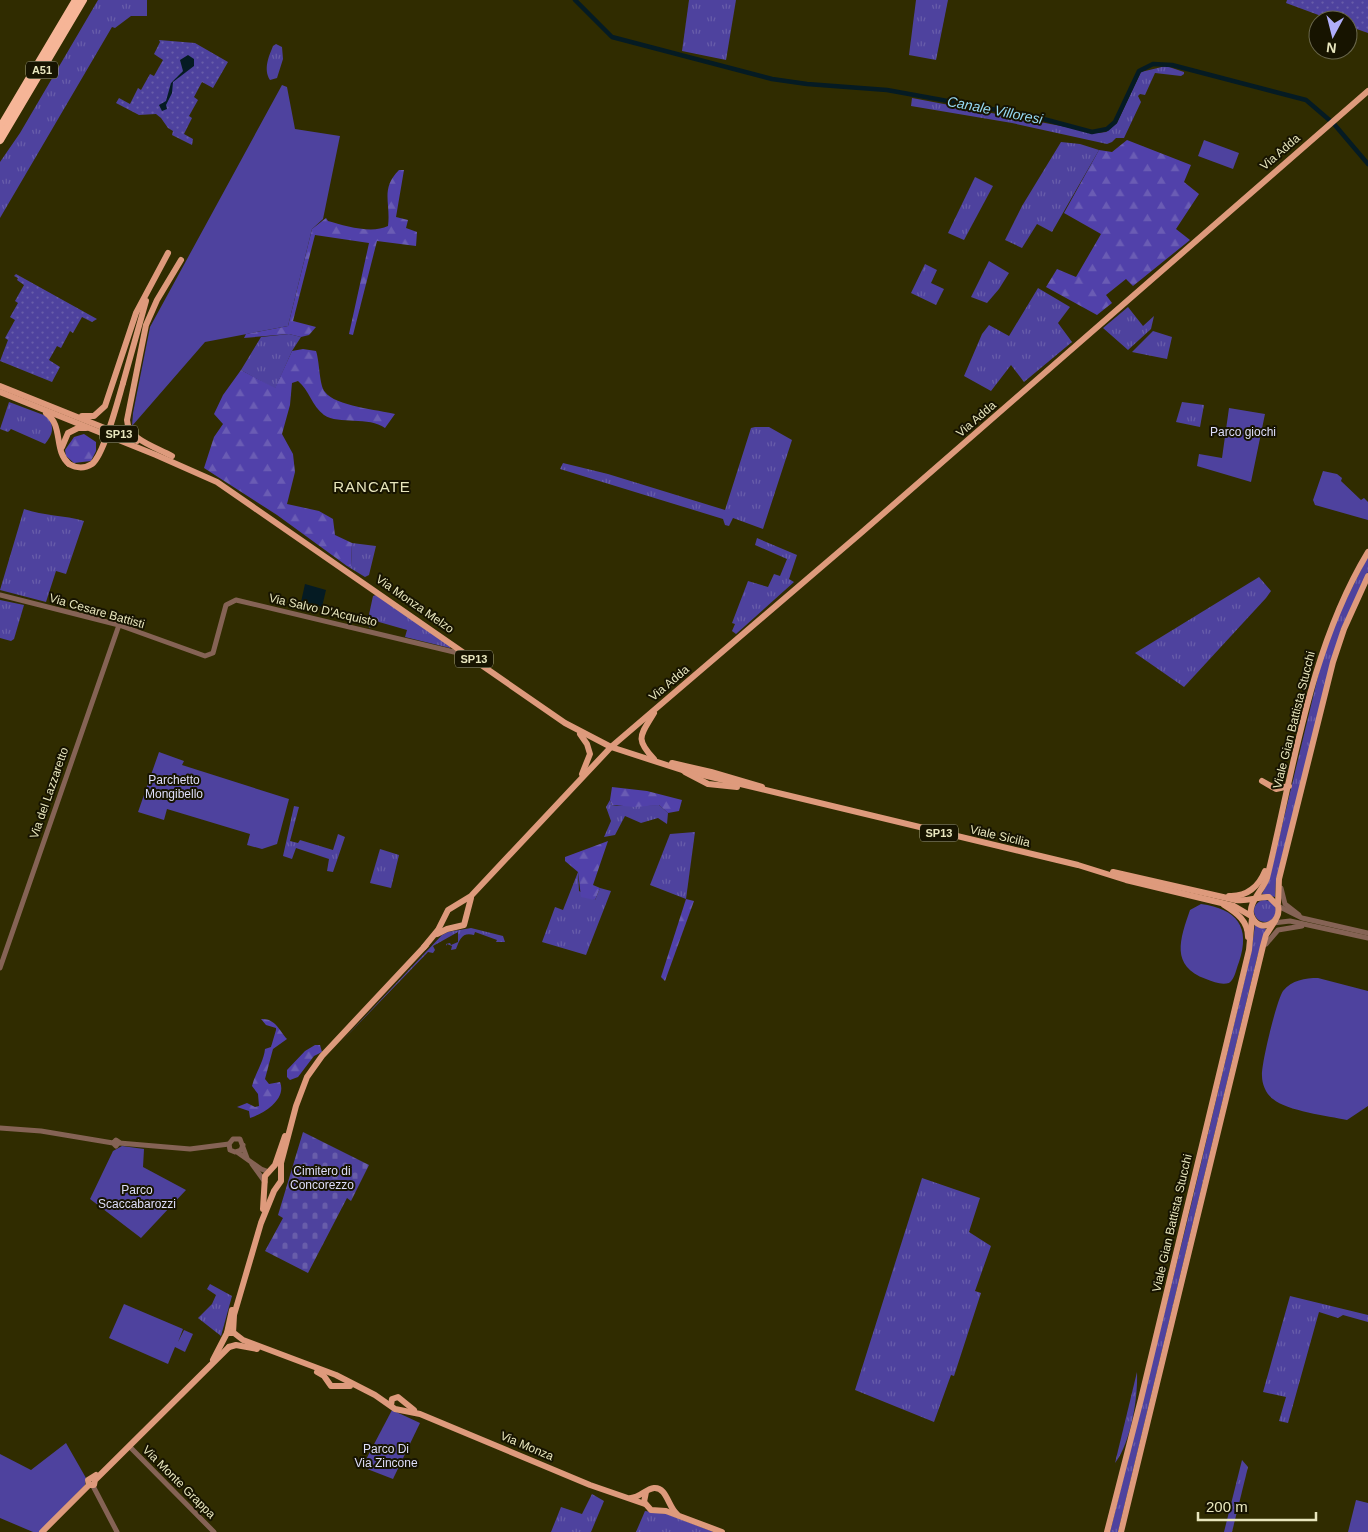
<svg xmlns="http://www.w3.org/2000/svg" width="1368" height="1532" font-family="Arial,sans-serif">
<defs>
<pattern id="grass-tufts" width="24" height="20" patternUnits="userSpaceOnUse" patternTransform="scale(1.25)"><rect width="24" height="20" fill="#4e429e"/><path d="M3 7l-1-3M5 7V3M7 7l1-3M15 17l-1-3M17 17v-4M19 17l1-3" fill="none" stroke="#685daa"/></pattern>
<pattern id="forest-firs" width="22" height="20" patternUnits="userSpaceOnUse" patternTransform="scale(1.25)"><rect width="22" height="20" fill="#5141aa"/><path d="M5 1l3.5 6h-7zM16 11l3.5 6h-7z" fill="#6a5cb4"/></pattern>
<pattern id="cemetery-stones" width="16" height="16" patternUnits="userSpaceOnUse" patternTransform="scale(1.25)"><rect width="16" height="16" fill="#4e429e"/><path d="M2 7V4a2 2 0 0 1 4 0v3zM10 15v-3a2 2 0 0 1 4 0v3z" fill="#685daa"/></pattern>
<pattern id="garden-dots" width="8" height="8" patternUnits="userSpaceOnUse" patternTransform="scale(1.25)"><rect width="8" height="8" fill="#4e429e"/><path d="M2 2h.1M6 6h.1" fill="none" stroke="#685daa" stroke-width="1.8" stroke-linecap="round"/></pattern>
</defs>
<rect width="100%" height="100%" fill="#302c00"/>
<!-- grass -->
<g fill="url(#grass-tufts)">
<polygon points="98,0 147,0 147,16 131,16 115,28 112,27 0,218 0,162 20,133"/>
<polygon points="689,0 736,0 726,60 682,51"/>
<polygon points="916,0 948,0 936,60 909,55"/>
<path d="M276,44L282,47L283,59L277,78L270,80C263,69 269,56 273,46Z"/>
<polygon points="1166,66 1184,72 1184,74 1181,76 1155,73 1145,95 1140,94 1138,96 1141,102 1124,138 1116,138 1112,142 1107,144 1012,123 911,106 912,98 1098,133 1106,132 1117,123 1141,72"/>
<polygon points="1061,142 1080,144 1099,150 1052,232 1037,224 1022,248 1005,240 1022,206"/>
<polygon points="975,177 993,186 964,240 948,233"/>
<polygon points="989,261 1009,273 999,289 987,303 971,297"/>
<polygon points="925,264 937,270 931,283 944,289 936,305 911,293"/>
<polygon points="1038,288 1070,307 1058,323 1072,342 1024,382 1011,365 991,391 964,376 982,334 989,325 1009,336"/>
<polygon points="1128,307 1143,326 1154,316 1151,329 1128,350 1103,328"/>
<polygon points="1153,331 1172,337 1167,359 1132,352"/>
<polygon points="289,334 301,337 292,351 275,389 241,370 261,337"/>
<path d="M9,402L49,417C54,429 53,434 45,444L11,429L8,432L0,429Z"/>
<polygon points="1182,402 1204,405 1200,427 1176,422"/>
<polygon points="755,427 769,427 792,440 763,529 733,518 729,526 725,525 723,519 560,469 563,463 608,474 725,510 751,428"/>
<path d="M24,509C44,516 64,515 84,521L66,574L56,571L46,602L0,590Z"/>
<polygon points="757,538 797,555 789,579 794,582 736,634 732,631 735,624 732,623 748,581 768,587 774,574 780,576 787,559 755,545"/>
<polygon points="352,543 376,546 369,575 365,577 347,566 351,566"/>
<polygon points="1368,556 1368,572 1341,629 1276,880 1275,897 1262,894 1269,880 1320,668 1333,626"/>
<polygon points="1259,577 1271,591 1266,598 1184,687 1135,653"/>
<polygon points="376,595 451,645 450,648 405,637 407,630 372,620 370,628 367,624 373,596"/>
<polygon points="0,600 24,605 14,639 11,641 0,638"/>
<polygon points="610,800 612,805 617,806 659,805 668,813 667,824 658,818 641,823 625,816 615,835 604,837 611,821 606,807"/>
<polygon points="294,806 299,807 290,841 298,843 300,840 333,850 338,834 345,837 333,872 327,871 329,859 296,848 292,859 283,856"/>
<polygon points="695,832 686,899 650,885 670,834"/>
<polygon points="380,849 399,855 391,888 370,883"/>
<polygon points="578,872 579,891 595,900 600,888 611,891 586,955 542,942 555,907 563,910"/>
<circle cx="1265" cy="911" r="11"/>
<polygon points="1255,925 1266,929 1257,958 1118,1532 1110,1532 1188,1218 1251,953"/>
<path d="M471,928L503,936L505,942H496L497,940L475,932L474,935C462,932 460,939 456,949L451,950L452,946L447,944L446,946V944L450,943L451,945L458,942V932L433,946L435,950L433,953L428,952L340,1043L442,935L448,932Z"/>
<polygon points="922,1178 980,1198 969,1232 991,1246 975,1291 981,1293 954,1376 951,1375 934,1422 855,1390"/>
<polygon points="210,1284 232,1296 221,1336 198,1318 212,1304 216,1295 207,1289"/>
<polygon points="1290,1296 1368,1315 1368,1322 1343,1315 1338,1318 1319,1312 1288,1423 1279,1421 1286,1397 1263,1392"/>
<path d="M1137,1372C1138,1398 1131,1442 1115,1463Z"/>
<polygon points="1242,1460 1248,1467 1232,1532 1224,1532"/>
<polygon points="592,1494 604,1501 591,1532 551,1532 561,1507 582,1514"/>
<polygon points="645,1511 667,1514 714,1532 636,1532"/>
</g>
<!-- forest -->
<g fill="url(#forest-firs)">
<polygon points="1127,140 1191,165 1184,182 1199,194 1176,229 1190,240 1133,286 1126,279 1106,295 1112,303 1097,315 1046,287 1057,269 1076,277 1101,234 1064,213 1099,150 1112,152"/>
<path d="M399,170H404L396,217L408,220L406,228L417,232L416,246L377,241L353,335L349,334L369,243L315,235L293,321L316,327L309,335L301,337L289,334L244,338L246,334L288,326L312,229L326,218L328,221C345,226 372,234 388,226C391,203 380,189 399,170Z"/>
<path d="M303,349L316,351C320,363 319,385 325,392C335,406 379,410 395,414L385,428C369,416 339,425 324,415C312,406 309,390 298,381L292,383L290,405L282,434L293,454L295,472L287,504L319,511L333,519L335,535L352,543L351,566H347L277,515L204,468L214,437L223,424L214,414L223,395L241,370L275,388L292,351Z"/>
<polygon points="84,434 96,442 96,451 91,461 74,463 66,456 65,450 74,437"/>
<polygon points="612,787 647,791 682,800 679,811 668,813 659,805 635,807 612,805 610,800"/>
<polygon points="608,841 593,885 600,888 595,900 581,897 578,872 565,861 565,857"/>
<polygon points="686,899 694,901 665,981 661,977"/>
<path d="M261,1019C275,1018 279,1030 287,1039L273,1049L265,1079L269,1084L280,1082C287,1099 264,1114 250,1118L249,1111L237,1107L247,1103L255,1107L259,1106L258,1094L252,1086C255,1074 264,1061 265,1049L271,1047L276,1030V1028L266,1025Z"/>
<polygon points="315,1045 320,1045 322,1052 314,1056 298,1077 290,1080 287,1077 287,1070 305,1051"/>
</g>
<!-- cemetery -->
<polygon fill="url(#cemetery-stones)" points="303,1132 369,1165 351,1201 347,1198 308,1273 265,1251 283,1218 278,1215"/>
<!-- park -->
<g fill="#4e429e">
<polygon points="282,85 287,87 295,129 340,136 323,219 312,229 288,326 205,342 132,426 133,413 150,327"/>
<polygon points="1204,140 1239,153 1233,169 1198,156"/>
<polygon points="1229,408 1265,414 1251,482 1197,466 1199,454 1222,458"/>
<polygon points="1323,471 1337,474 1342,478 1341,481 1361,500 1364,498 1368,502 1368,520 1315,505 1313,500"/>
<polygon points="159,752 184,761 182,765 289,799 277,844 262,849 247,845 250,834 167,809 164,820 138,812"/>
<path d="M1201,904C1237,909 1251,927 1239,962C1236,969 1235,979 1229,983C1221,985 1214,982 1206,979C1170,966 1180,939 1190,910Z"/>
<path d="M1318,978L1368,991V1106L1347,1120C1328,1116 1287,1111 1273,1099C1266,1094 1262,1084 1262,1076C1261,1064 1277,999 1283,991C1292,980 1305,978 1318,978Z"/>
<polygon points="122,1146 144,1149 143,1167 186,1190 141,1238 90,1199 113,1151"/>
<polygon points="124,1304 183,1329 178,1342 184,1330 193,1334 185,1352 175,1347 168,1364 109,1338"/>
<polygon points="392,1410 420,1423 393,1479 362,1467"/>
<polygon points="66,1443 86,1478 85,1485 39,1532 33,1532 0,1518 0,1454 31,1470"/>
<polygon points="1356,1500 1368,1503 1368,1532 1348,1532"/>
</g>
<!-- garden -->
<g fill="url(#garden-dots)">
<polygon points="1287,0 1368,0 1368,33 1348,26 1348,20 1332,20 1286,3"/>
<polygon points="159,40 195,43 228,62 213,88 202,82 194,97 198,100 189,116 192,118 184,134 193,139 192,145 172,135 173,131 168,128 161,118 156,114 139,115 116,103 119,98 130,104 138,88 141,90 150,74 154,76 163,60 154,54 160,42"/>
<polygon points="16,274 97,319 92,322 82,317 73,333 70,331 61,348 57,346 49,360 60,367 52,382 0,361 8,340 5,338 15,320 10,317 18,303 15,301 24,285 17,280 18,278 14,276"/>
</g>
<!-- water -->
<g fill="#051b23">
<polygon points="188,55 194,59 194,66 173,82 172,93 166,105 167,109 162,111 159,105 166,101 171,83 183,71 180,60"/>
<polygon points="305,584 326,590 322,607 301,602"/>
</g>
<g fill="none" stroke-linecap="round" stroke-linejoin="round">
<!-- canal -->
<polyline stroke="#051b23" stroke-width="4.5" points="575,0 612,37 772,79 807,84 887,90 1036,117 1092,132 1107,129 1115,122 1139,71 1153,64 1172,65 1306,100 1334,124 1368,164"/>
<!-- minor -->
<g stroke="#856355" stroke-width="5">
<polyline points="0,595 119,625 205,656 213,653 226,605 236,600 454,652 462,652"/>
<polyline points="1281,888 1285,904 1299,915"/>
<polyline points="1278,906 1302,918 1368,933"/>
<polyline points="1273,923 1290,921 1368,938"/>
<polyline points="1266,944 1278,930 1302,926"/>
<polyline points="0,968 119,625"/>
<polyline points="0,1128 41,1131 113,1143 116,1146 119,1142 116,1140 113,1143"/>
<polyline points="119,1143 190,1149 229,1144"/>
<polyline points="243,1145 241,1150 235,1152 230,1150 229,1144 233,1139 240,1139 247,1158"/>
<polyline points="237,1152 261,1169 269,1172"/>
<polyline points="252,1164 265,1182"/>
<polyline points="130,1447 214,1532"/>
<polyline points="93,1486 117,1532"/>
</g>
<!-- major -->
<g stroke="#de9a7c" stroke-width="6">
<polyline points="123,383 146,301"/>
<polyline points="0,386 137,441"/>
<polyline points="0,392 156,455 217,482 565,723 611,747 682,770 1078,865 1126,880 1234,906 1251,916"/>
<path d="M46,413C64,426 53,450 69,464"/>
<polyline points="82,416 94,416 105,406 136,313 168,253"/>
<polyline points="62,447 68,433 78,428 86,428"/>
<path d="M172,456C156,447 128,440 127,420L146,325L157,300L181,260"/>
<polyline points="580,734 587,744 590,754 582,774"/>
<path d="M654,759C634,738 641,735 654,713"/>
<polyline points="672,763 711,772 762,787"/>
<polyline points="685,772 708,784 737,787"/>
<polyline points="1262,781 1276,789 1289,786"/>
<path d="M1113,872L1236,900C1248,902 1258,896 1269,897L1278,906C1282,923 1260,934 1252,917C1246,905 1263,890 1267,878C1294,768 1309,650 1368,552"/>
<path d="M1229,896C1247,897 1259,886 1265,871"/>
<polyline points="1278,903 1279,879 1333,662 1344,629 1368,576"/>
<path d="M1224,905C1237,913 1248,921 1248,937"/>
<polyline points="437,934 447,929 464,925 471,898"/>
<polyline points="424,947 438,930 448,910 471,896 611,747 861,533 1368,91"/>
<polyline points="263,1209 265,1176 275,1165 285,1136"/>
<polyline points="227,1333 234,1333 243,1340 336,1375 375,1395 395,1409 420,1414 590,1485 645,1504"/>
<polyline points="233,1333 234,1315 244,1281 261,1223 274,1191 281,1181 281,1163 296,1106 307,1077 322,1056 426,945"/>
<polyline points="229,1347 236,1345 257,1349"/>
<polyline points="213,1360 227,1333 232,1310"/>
<polyline points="317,1372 324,1376 331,1386 350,1386"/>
<polyline points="391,1405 392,1399 398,1397 414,1410"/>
<polyline points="89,1485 94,1485 95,1480 229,1347"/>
<polyline points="646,1492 644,1502 651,1510 666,1511 722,1532"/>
<path d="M631,1498C640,1497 646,1489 654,1488C667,1487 668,1507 677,1514"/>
<polyline points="42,1532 89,1485 88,1480 96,1475"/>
<polyline points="1107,1532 1141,1399 1249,950 1252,918"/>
<polyline points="1121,1532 1263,946 1266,935 1275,921"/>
</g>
<!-- highway -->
<g stroke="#f6b597" stroke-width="8">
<polyline points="0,128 76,0"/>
<polyline points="0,140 83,0"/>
</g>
<!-- major-bridge -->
<path stroke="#de9a7c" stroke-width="6" d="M69,464C76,468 84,469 92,464C104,455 118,400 123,383"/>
</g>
<g text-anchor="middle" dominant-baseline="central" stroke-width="4" stroke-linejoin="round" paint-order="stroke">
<!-- shield labels -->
<g fill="#171400" stroke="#a9a784" stroke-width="1">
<rect x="26" y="61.5" width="32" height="17" rx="4"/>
<rect x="100" y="425.5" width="38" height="17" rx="4"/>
<rect x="455" y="650.5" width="38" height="17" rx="4"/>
<rect x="920" y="824.5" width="38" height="17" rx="4"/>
</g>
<g font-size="11" font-weight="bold" fill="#e8e6bd">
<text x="42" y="70">A51</text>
<text x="119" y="434">SP13</text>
<text x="474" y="659">SP13</text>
<text x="939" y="833">SP13</text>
</g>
<!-- street labels -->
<g font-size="12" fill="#e8e6bd" stroke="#171400">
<text transform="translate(1280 152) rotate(-41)">Via Adda</text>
<text transform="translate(976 419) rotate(-41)">Via Adda</text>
<text transform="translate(415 604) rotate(35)">Via Monza Melzo</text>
<text transform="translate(323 610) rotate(13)">Via Salvo D'Acquisto</text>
<text transform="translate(97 611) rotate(16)">Via Cesare Battisti</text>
<text transform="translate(669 683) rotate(-40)">Via Adda</text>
<text transform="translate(1294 720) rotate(-76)">Viale Gian Battista Stucchi</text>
<text transform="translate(49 793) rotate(-71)">Via del Lazzaretto</text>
<text transform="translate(1000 836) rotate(13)">Viale Sicilia</text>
<text transform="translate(1172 1223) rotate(-77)">Viale Gian Battista Stucchi</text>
<text transform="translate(527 1446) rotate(23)">Via Monza</text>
<text transform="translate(179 1482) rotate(45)">Via Monte Grappa</text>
</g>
<!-- park labels -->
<g font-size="12" fill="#dedefa" stroke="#171400">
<text x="1243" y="432">Parco giochi</text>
<text x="174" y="780">Parchetto<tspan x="174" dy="14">Mongibello</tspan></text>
<text x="322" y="1171">Cimitero di<tspan x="322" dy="14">Concorezzo</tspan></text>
<text x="137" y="1190">Parco<tspan x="137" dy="14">Scaccabarozzi</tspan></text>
<text x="386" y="1449">Parco Di<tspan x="386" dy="14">Via Zincone</tspan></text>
</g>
<!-- water labels -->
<g font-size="14" font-style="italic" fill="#95d8f2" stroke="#171400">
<text transform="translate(995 110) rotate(11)">Canale Villoresi</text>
</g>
<!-- quarter labels -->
<g font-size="15" letter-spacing="1" fill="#e8e6bd" stroke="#171400">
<text x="372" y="486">RANCATE</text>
</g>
</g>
<!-- north arrow -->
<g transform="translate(1333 35) rotate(187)"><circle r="24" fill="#171400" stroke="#6b684c"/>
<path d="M0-4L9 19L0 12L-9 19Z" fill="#b0aefa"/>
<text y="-8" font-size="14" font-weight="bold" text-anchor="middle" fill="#e8e6bd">N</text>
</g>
<!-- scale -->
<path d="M1198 1512v8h118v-8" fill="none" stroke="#e8e6bd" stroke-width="2.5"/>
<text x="1206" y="1512" font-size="15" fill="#e8e6bd" stroke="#171400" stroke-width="4" paint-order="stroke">200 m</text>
</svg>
